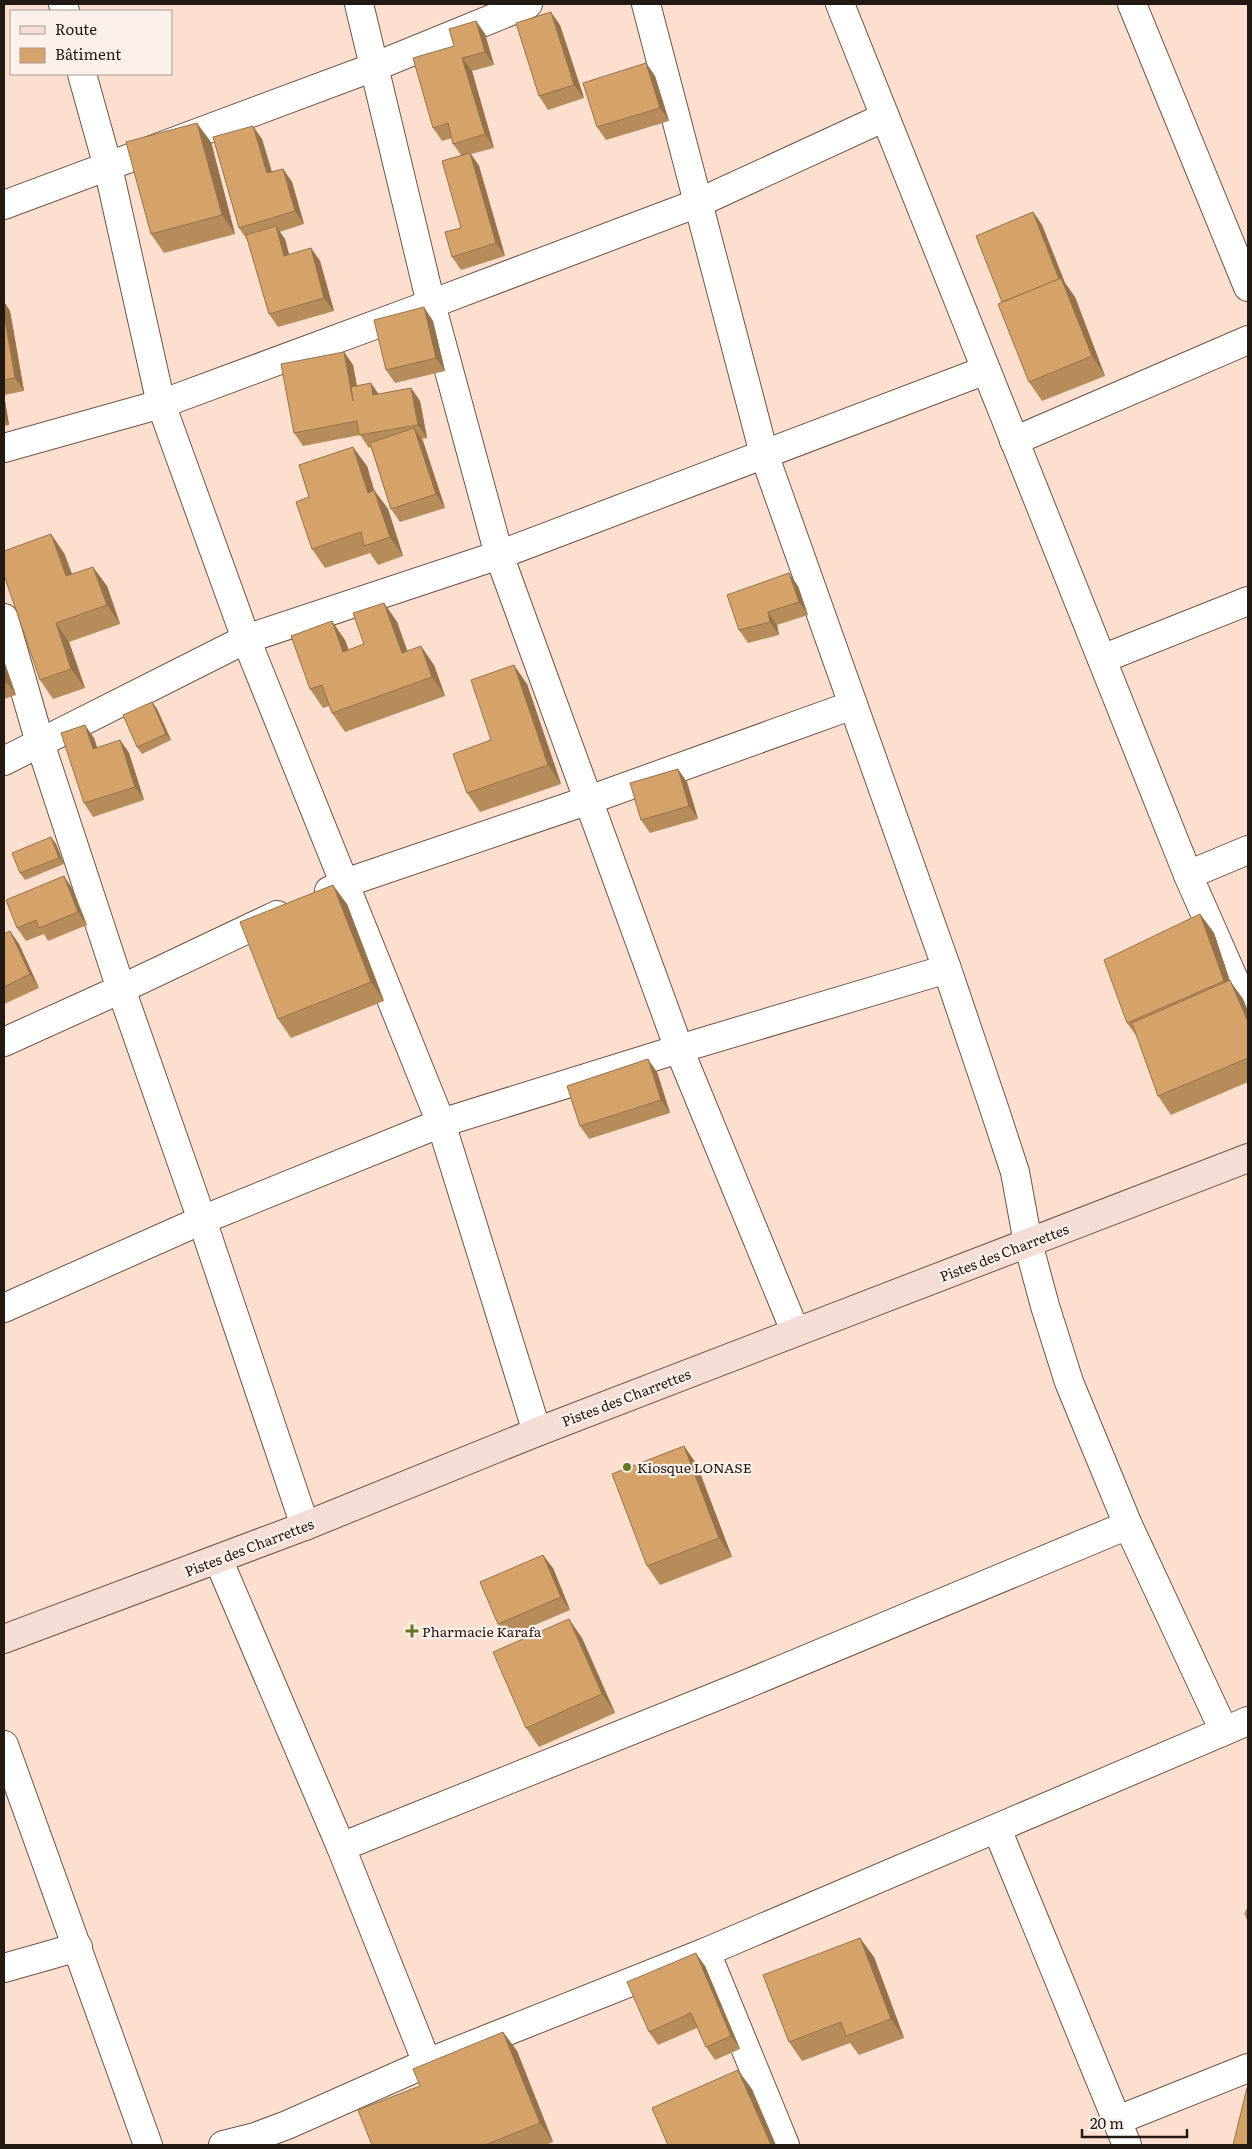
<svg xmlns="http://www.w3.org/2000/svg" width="1252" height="2149" font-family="Literata,serif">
<rect width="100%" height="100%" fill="#fcdfcf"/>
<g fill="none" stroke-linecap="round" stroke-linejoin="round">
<!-- minor casing -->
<g stroke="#6e5648" stroke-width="30">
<g id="minor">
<polyline points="63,4 65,11"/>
<polyline points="359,4 431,304 499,555 679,1049 795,1331"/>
<polyline points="646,4 764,454 947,969 994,1108 1015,1172 1028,1243 1045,1306 1069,1382 1128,1525 1224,1731"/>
<polyline points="840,4 1188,875 1248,1011"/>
<polyline points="1132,4 1248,287"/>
<polyline points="82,74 108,167 161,404 246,639 441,1123 537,1432"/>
<polyline points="4,205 374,67 528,4"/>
<polyline points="1014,441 1248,340"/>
<polyline points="4,448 161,404 431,304 698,203 885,117"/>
<polyline points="4,618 40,743 121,989 202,1220 305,1526"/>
<polyline points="1102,659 1248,601"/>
<polyline points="4,761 246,639 499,555 986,370"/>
<polyline points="1188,875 1248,850"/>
<polyline points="329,891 345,883 589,800 853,705"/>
<polyline points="4,1042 121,989 277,915"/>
<polyline points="4,1308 202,1220 441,1123 679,1049 947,969"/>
<polyline points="218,1559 341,1847 427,2063"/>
<polyline points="4,1745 148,2145"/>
<polyline points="997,1829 1127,2145"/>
<polyline points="341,1847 742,1686 1128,1525"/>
<polyline points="706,1952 785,2145"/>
<polyline points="4,1968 78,1947"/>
<polyline points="1118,2120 1248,2068"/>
<polyline points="223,2145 255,2137 287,2125 427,2063 706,1952 1248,1721"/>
</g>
</g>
<!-- secondary casing -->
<g stroke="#6e5648" stroke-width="30">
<polyline id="secondary" points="4,1639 305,1526 537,1432 1248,1158"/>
</g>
<!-- minor -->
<use href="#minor" stroke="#fff" stroke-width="28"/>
<!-- secondary -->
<use href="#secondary" stroke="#f3ddd4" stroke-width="28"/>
</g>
<!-- wall -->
<g fill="#b78c5b">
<polygon points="476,21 485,34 494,65 472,71 494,148 471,154 479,166 505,256 461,270 452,257 461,228 461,155 453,144 452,138 442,141 433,128 454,46"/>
<polygon points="560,25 584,98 548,110 539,96"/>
<polygon points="646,63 655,76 669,121 606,140 597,127"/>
<polygon points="262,139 272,172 283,169 292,182 304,224 279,232 285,239 289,255 311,248 320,261 334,311 278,327 269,314 248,241 239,228"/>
<polygon points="211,142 235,234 164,253 151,234"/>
<polygon points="1033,212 1042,225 1065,283 1075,297 1105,376 1042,401 1029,382 1002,302"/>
<polygon points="4,302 10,311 24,391 4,395 9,425 4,426"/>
<polygon points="433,321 445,371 395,383 386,370"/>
<polygon points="344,352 353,365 357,386 379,394 411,388 420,401 427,438 422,439 423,441 445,508 400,522 391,509 371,447 369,448 360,435 303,446 294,433"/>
<polygon points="367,466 374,490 388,509 403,556 378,565 370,553 325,568 312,549 309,497"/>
<polygon points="64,553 72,574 107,586 120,624 69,642 85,688 53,699 40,680"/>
<polygon points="798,586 808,615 777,625 779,635 748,643 739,630"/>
<polygon points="384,603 397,622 407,651 434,665 445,696 345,732 332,713 329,706 323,708 310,689 345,640 349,650 364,644"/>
<polygon points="4,661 16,695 4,699"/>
<polygon points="527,684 561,784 480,812 467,793 491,740"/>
<polygon points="152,702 157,709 171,740 142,754 137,747"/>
<polygon points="94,738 97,748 120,740 129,753 144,800 93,817 84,803"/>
<polygon points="687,782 698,819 650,833 641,820"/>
<polygon points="56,844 64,864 25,880 20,873"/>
<polygon points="64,876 73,890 87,925 48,941 44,934 26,941 17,928"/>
<polygon points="347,904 384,1001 291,1038 278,1019"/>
<polygon points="1200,914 1214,933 1230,981 1243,999 1248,1011 1248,1082 1171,1115 1158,1096 1138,1038 1127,1023"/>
<polygon points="10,931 19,944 39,988 4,1004 4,934"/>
<polygon points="657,1072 670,1113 589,1139 580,1126"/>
<polygon points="684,1446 697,1465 732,1557 660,1585 647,1566"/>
<polygon points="553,1568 570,1610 507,1637 498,1624"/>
<polygon points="582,1638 615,1713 539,1747 526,1728"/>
<polygon points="874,1957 904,2038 859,2055 850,2043 802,2061 789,2042"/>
<polygon points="705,1966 740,2049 715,2060 706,2047 697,2028 658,2045 649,2032"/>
<polygon points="503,2032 517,2051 553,2142 546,2145 372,2145 420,2086"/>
</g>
<!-- shaded-wall -->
<g fill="#95724a">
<polygon points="551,12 560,25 584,98 574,85"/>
<polygon points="476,21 485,34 494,65 485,52"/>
<polygon points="462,58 472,71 494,148 485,134"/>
<polygon points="646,63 655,76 669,121 660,108"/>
<polygon points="197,123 211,142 235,234 222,215"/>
<polygon points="253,126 262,139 276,186 267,173"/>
<polygon points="470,153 479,166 505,256 496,243"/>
<polygon points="283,169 292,182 304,224 295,211"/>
<polygon points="1033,212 1042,225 1065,283 1075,297 1105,376 1092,356 1060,281"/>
<polygon points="276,226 285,239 293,269 284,256"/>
<polygon points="311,248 320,261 334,311 324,298"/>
<polygon points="4,302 10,311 24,391 15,378 4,313"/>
<polygon points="424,307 433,321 445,371 436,358"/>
<polygon points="344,352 353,365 362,414 353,401"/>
<polygon points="371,383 380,396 373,395"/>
<polygon points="411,388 420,401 427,438 418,425"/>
<polygon points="4,395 9,425 4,417"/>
<polygon points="414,428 423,441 445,508 436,494"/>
<polygon points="353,447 367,466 374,490 388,509 403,556 390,537 368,493"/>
<polygon points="51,534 64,553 80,595 66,576"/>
<polygon points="93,567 107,586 120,624 107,605"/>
<polygon points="789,573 798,586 808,615 799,602"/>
<polygon points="384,603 397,622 415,672 402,653"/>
<polygon points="768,612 777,625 779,635 770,622"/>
<polygon points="332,621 345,640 356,671 343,652"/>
<polygon points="56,623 69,642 85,688 71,669"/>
<polygon points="421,646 434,665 445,696 432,677"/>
<polygon points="4,661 16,695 6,682 4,674"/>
<polygon points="514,665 527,684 561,784 548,765"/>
<polygon points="152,702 157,709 171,740 166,734"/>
<polygon points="85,725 94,738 102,762 93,749"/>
<polygon points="120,740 129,753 144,800 135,787"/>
<polygon points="678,769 687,782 698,819 689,806"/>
<polygon points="51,837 56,844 64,864 59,858"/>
<polygon points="64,876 73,890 87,925 78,912"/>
<polygon points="333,885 347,904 384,1001 371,982"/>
<polygon points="1200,914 1214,933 1230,981 1243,999 1248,1011 1248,1022 1237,1000 1224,981"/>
<polygon points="10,931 19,944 39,988 30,974"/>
<polygon points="648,1059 657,1072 670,1113 661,1100"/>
<polygon points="684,1446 697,1465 732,1557 719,1538"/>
<polygon points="543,1555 553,1568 570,1610 561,1597"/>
<polygon points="569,1619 582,1638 615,1713 602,1694"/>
<polygon points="860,1938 874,1957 904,2038 891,2019"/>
<polygon points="696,1953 705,1966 740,2049 731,2036"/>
<polygon points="503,2032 517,2051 553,2142 540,2123"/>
<polygon points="738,2070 752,2089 776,2145 771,2145"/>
</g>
<!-- building -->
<g fill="#d5a36a" stroke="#95724a">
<polygon points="551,12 574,85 539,96 516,23"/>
<polygon points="476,21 485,52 462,58 485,134 453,144 448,123 433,128 413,58 454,46 449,29"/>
<polygon points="646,63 660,108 597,127 583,83"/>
<polygon points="197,123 222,215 151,234 126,142"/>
<polygon points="253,126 267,173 283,169 295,211 239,228 213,137"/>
<polygon points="470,153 496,243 452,257 445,232 461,228 442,161"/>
<polygon points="1033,212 1059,279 1002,302 976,236"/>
<polygon points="276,226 284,256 311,248 324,298 269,314 246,235"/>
<polygon points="1061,278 1092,356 1029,382 998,304"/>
<polygon points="424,307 436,358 386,370 374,320"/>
<polygon points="4,313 15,378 4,380"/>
<polygon points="344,352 353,401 351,387 371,383 373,395 411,388 418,425 359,435 357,421 294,433 281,364"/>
<polygon points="414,428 436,494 391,509 370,443"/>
<polygon points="353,447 368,493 374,490 390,537 364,546 361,532 312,549 296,502 309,497 299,465"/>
<polygon points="51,534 66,576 93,567 107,605 56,623 71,669 40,680 4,575 4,551"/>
<polygon points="789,573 799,602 768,612 770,622 739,630 727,595"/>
<polygon points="384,603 402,653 421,646 432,677 332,713 322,685 310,689 291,636 332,621 343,652 364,644 353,613"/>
<polygon points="514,665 548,765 467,793 453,754 491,740 471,680"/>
<polygon points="4,674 6,682 4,683"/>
<polygon points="152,702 166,734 137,747 123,715"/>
<polygon points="85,725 93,749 120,740 135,787 84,803 61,733"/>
<polygon points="678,769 689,806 641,820 630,783"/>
<polygon points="51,837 59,858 20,873 12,853"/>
<polygon points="64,876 78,912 39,928 36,920 17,928 6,900"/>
<polygon points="333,885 371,982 278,1019 240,922"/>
<polygon points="1200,914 1224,981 1127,1023 1104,960"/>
<polygon points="10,931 30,974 4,987 4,934"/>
<polygon points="1230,980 1248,1022 1248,1058 1158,1096 1132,1023"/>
<polygon points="648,1059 661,1100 580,1126 567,1086"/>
<polygon points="684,1446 719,1538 647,1566 612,1474"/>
<polygon points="543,1555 561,1597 498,1624 480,1582"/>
<polygon points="569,1619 602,1694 526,1728 493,1652"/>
<polygon points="1248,1908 1248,1921 1245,1913"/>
<polygon points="860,1938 891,2019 846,2036 841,2022 789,2042 763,1975"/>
<polygon points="696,1953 731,2036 706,2047 691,2013 649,2032 627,1982"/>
<polygon points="503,2032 540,2123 485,2145 372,2145 358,2110 420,2086 413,2069"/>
<polygon points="738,2070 771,2145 668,2145 652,2108"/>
<polygon points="1247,2088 1248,2089 1248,2145 1233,2145"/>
</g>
<!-- markers -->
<g fill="#657625" stroke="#fcf1ea" stroke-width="2">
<circle cx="627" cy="1467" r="5"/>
<path d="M409.5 1623.5h5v5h5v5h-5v5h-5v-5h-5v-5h5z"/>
</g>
<g text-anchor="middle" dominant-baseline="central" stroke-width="4.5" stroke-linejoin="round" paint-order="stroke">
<!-- street labels -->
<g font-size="14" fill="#231913" stroke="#fcf1ea">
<text transform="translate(1004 1252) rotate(-21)">Pistes des Charrettes</text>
<text transform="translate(626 1397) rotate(-21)">Pistes des Charrettes</text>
<text transform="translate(249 1547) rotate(-21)">Pistes des Charrettes</text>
</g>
<!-- poi labels -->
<g font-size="14" fill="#231913" stroke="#fcf1ea" text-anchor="start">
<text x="637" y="1467">Kiosque LONASE</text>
<text x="422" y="1631">Pharmacie Karafa</text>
</g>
</g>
<!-- border -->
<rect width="1252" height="2149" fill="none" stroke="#231913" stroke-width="10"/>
<!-- legend -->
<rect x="10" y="10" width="162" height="65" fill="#fcf1ea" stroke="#a59b94"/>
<rect x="20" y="26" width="25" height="8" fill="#f3ddd4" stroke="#a59b94"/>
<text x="55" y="35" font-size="15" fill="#231913">Route</text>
<rect x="20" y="48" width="25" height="15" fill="#d5a36a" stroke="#a59b94"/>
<text x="55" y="60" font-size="15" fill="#231913">Bâtiment</text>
<!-- scale -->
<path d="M1082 2129v8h105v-8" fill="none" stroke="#231913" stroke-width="2.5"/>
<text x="1090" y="2129" font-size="15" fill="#231913" stroke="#fcf1ea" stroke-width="4" paint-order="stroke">20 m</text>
</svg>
